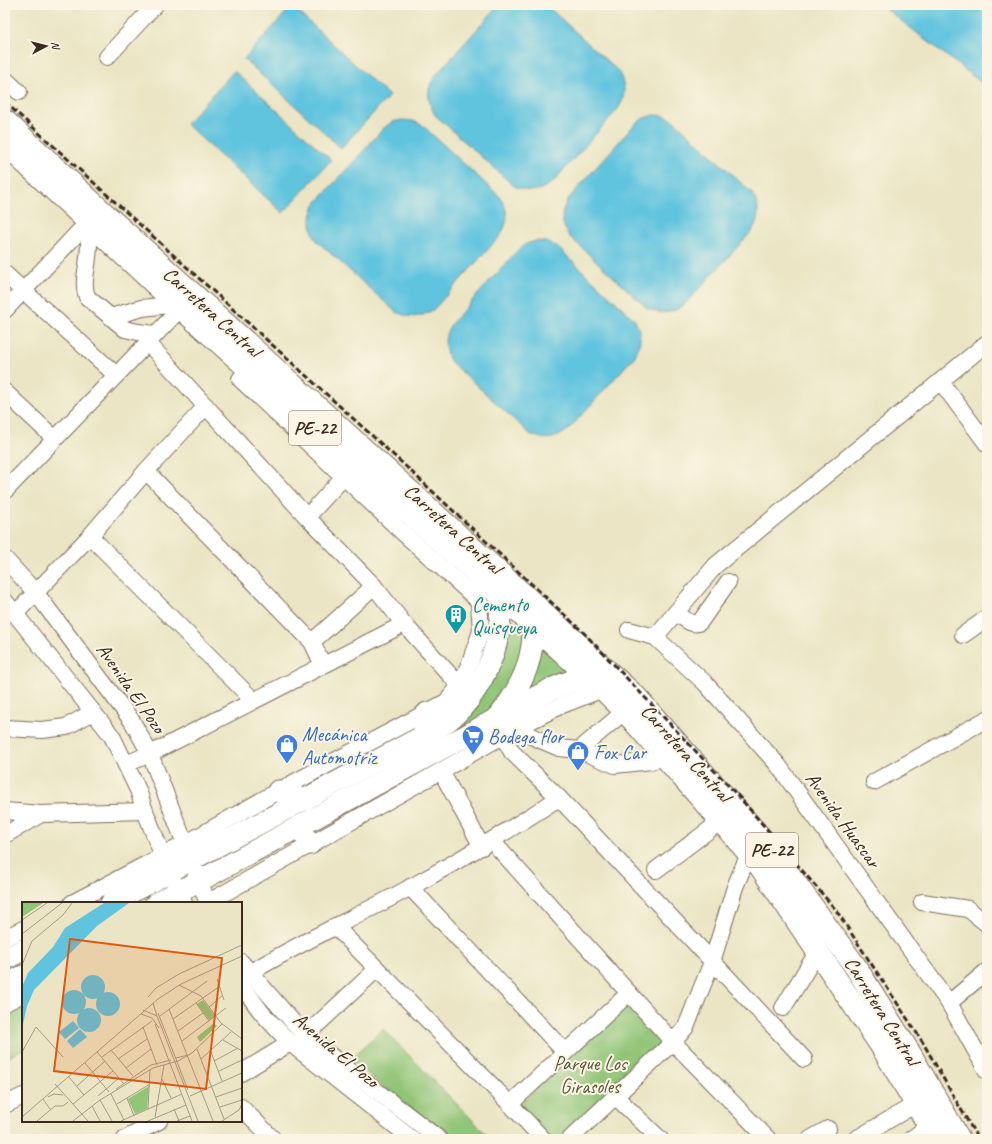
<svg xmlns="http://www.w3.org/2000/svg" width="992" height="1144" font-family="Caveat,sans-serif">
<rect width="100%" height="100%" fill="#fcf5e5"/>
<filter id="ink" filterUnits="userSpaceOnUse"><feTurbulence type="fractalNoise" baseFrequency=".025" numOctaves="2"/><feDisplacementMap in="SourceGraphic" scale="8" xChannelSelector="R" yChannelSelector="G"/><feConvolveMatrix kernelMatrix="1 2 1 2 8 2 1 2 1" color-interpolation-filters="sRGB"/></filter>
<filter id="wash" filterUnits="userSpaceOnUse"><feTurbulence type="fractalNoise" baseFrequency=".012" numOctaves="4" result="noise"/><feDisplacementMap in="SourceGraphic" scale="16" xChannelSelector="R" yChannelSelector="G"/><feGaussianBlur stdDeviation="0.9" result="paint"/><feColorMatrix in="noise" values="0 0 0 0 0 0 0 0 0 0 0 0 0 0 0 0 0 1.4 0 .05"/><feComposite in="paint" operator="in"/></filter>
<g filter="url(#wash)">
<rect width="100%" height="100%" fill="#ebe5c5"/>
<!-- green -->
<g fill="#91c577" stroke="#66784a">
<polygon points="507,615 528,634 528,651 490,717 371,769 448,727"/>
<polygon points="542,647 571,674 520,700"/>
<polygon points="626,1003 663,1041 562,1139 547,1139 517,1107"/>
<polygon points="23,1004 23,1049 5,1059 5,1014"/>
<polygon points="383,1029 491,1139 447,1139 350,1059"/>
</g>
<!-- water -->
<g fill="#61c4df" stroke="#4e777e">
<path d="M499,5H546L618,71C626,86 626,95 618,109L552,183C538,192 529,193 514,186L435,115C427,99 426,91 435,76Z"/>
<polygon points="881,5 987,5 987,87"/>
<polygon points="292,6 389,96 341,148 244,59"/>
<polygon points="234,71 331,160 283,213 186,124"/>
<path d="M654,115L664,116L673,120L752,193C760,208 760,216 752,231L685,304C671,314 663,315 647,308L569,236C560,221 560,213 569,198L635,124L644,118Z"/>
<path d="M402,120L413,121L422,125L500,197C509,212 509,221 500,236L434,309C420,318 412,319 396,312L317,241C309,226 309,217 317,202L384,128L392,122Z"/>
<path d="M536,241L546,242L556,246L634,319C642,334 642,342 634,357L568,430C554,440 545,441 530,434L451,362C443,347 443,339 451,324L518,250L526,244Z"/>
</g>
</g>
<g filter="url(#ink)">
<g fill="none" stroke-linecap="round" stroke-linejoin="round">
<!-- minor casing -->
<g stroke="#796b58" stroke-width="18">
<g id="minor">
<polyline points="107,57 155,5"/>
<polyline points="5,79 19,92"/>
<path d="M88,222C89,234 90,245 88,257C87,271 82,283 87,297L125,329L138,332L156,334"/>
<polyline points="5,274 116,375"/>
<polyline points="5,310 88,222"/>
<polyline points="111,317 142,308 178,304"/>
<polyline points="148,343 307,517 374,586 404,624 460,686"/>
<polyline points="249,369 240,379 400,530 480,602"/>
<polyline points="941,382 987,444"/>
<polyline points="5,392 55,439"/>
<polyline points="146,471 312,642 323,665"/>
<polyline points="5,491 181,308"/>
<polyline points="307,517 350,470"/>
<polyline points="90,536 253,700"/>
<polyline points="5,559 36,593 132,721 150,754 208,903"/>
<polyline points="5,601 112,736 138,790 145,811 169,872 184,903"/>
<path d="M676,613C683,617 692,627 700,622L728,582"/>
<polyline points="15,614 90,536 146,471 206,406"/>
<polyline points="629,630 655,637 705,683 778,765 949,1003 987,1071"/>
<polyline points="963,635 987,618"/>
<polyline points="655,637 716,565 987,343"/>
<polyline points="312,642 374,586"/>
<polyline points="5,728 42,730 66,727 93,712"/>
<polyline points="515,729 559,748 579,750 615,765 651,761 666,757"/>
<polyline points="503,736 512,752 559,798 804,1059"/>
<polyline points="579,750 625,711"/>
<polyline points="126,764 150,754 404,624"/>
<polyline points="441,771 482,847"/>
<polyline points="874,782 987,719"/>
<polyline points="5,811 41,814 145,811"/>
<polyline points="5,835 41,814"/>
<polyline points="492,841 673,1042 768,1139"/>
<polyline points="656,870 721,821"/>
<polyline points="410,887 565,1052"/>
<polyline points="922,902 968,909 987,924"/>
<polyline points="72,903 185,844 278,791 446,702 460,686 470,662 481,631 477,574"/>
<polyline points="207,903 515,729 562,705 603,689"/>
<polyline points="335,926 510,1104 543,1139"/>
<polyline points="5,938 23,929"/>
<polyline points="241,962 305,1036 439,1139"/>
<path d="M241,978C296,944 355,918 411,887C462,859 511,829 559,798"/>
<polyline points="241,985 262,1013 290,1043 412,1139"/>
<polyline points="5,1003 23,994"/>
<polyline points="949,1003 987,971"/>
<polyline points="783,1008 818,951"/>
<polyline points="301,1044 305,1036 377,969"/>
<polyline points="241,1073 290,1043"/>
<polyline points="615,1096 660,1139"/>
<polyline points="510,1104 629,993"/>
<polyline points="5,1105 23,1096"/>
<polyline points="241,1107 273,1139"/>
<polyline points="125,1139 159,1121"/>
<polyline points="570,1139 673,1042 686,1027 712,962 735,887 749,853"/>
<polyline points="810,1139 828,1129"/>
<polyline points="856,1139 916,1104"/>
<polyline points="911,1139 929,1126"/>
</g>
</g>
<!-- major casing -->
<g stroke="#796b58" stroke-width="23">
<g id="major">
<polyline points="423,736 427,713"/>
<polyline points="278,791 305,800"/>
<polyline points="299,826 310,844"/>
<path d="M111,903L423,736C431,731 441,726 449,720C477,698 499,653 500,618C501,610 499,602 499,594"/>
<path d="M156,903L201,880L498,718C525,682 536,656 533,610"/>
<polyline points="5,959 23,950"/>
<polyline points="5,986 23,976"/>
</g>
</g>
<!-- highway casing -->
<g stroke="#796b58" stroke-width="24">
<g id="highway">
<polyline points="5,121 96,206 637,698 770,848 855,966 909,1052 959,1139"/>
<polyline points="5,144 181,308 477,574 603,689 625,711 760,866 882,1047 937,1139"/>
<polyline points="498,718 552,689 572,681 590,677"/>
</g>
</g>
<!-- minor -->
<use href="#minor" stroke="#fff" stroke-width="16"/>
<!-- major -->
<use href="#major" stroke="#fff" stroke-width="21"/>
<!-- highway -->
<use href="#highway" stroke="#fff" stroke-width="22"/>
<!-- rail -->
<polyline stroke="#3b2a1e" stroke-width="3" stroke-dasharray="6 3" stroke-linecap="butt" points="5,102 400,461 584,633 740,798 836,910 922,1041 978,1139"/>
</g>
</g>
<!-- icons -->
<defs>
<g id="building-pin" transform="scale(1.15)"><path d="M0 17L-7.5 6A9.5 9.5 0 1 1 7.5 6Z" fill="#0f9aa8" stroke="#fcf5e5"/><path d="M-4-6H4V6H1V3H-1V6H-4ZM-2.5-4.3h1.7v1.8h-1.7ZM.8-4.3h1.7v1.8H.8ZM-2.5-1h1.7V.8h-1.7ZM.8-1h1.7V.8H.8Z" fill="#fff"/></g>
<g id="supermarket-pin" transform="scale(1.15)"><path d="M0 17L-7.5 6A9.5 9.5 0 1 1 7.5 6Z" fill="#3f7fe0" stroke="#fcf5e5"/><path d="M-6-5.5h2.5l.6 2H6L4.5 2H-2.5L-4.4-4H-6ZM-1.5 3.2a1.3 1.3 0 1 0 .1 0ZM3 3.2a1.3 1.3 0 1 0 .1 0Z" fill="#fff"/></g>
<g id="shop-pin" transform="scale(1.15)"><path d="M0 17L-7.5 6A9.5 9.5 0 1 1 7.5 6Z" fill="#3f7fe0" stroke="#fcf5e5"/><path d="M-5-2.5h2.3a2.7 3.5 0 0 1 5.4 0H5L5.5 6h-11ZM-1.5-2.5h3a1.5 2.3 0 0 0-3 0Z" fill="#fff"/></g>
</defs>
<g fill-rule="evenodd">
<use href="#building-pin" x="456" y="615"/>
<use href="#supermarket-pin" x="473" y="736"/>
<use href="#shop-pin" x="287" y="745"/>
<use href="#shop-pin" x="578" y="752"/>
</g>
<g text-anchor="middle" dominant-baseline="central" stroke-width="4" stroke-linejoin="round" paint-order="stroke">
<!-- shield labels -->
<g fill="#fcf5e5" stroke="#75675a" stroke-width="1">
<rect x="289" y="411" width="52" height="34" rx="3"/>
<rect x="746" y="833" width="52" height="34" rx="3"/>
</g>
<g font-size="19" font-weight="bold" fill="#3b2a1e">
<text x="315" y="428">PE-22</text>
<text x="772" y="850">PE-22</text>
</g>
<!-- street labels -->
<g font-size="20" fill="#3b2a1e" stroke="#fcf5e5">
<text transform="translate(212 312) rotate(42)">Carretera Central</text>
<text transform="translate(453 529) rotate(42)">Carretera Central</text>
<text transform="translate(131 688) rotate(55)">Avenida El Pozo</text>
<text transform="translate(686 753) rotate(48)">Carretera Central</text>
<text transform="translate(843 820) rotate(54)">Avenida Huascar</text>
<text transform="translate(882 1011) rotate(58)">Carretera Central</text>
<text transform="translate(336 1050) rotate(40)">Avenida El Pozo</text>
</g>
<!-- culture labels -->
<g font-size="20" fill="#0d838f" stroke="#fcf5e5" text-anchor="start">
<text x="472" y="604">Cemento<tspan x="472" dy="23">Quisqueya</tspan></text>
</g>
<!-- shop labels -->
<g font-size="20" fill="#366cbe" stroke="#fcf5e5" text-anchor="start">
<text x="302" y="734">Mecánica<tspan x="302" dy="23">Automotriz</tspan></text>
<text x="488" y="736">Bodega flor</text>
<text x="594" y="752">Fox Car</text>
</g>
<!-- park labels -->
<g font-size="20" fill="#555839" stroke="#fcf5e5">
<text x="590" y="1063">Parque Los<tspan x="590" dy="23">Girasoles</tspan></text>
</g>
</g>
<!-- overview -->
<g transform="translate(22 902)">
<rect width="220" height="220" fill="#ebe5c5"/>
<path d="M0,1H21L0,15ZM181,98L193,114L187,118L175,102ZM192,121L195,124L178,140L175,135ZM127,184L125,207L113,212L106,197Z" fill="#91c577"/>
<path d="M82,1H107L75,24L12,88L5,104L0,127V85L6,71L31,45L43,26ZM59 85a12 12 0 1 1 24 0a12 12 0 1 1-24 0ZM40 100a12 12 0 1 1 24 0a12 12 0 1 1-24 0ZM74 102a12 12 0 1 1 24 0a12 12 0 1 1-24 0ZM55 118a12 12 0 1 1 24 0a12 12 0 1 1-24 0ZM51,119L57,126L43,137L37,130ZM58,127L65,135L51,146L45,139Z" fill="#61c4df"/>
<path fill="none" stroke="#a59a82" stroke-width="1" d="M0,18L25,1M0,32L40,1M0,63L10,39L41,13L50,1M195,77L202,98M157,83L179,94L199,121L220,137M126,95L134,86L157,72L220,43M131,101L135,114M174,101L187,119M187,105L201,93M147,107L191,219M121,108L135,114L176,219M136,111L166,188M119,112L130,116L137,126M138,114L185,79M151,117L198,84M133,122L170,219M121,125L135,163M156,129L181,111M201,138L220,149M160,139L204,106M175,147L202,217M89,148L111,174M0,150L14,125L41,155M75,150L102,182M189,150L200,179M80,155L130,119M154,156L166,153M96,157L125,137M179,157L209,130M192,159L216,146M63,161L87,190M104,166L129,147M197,169L220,158M46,174L62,193M140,177L149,196M33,182L66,219M55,184L83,159M94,187L129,163L149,158M89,192L102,218M76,194L97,176M168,194L220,171M26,195L32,192L41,193M194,195L220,186M105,196L112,214M21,197L28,207M78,198L90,219M51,202L91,169M95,202L128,182M70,204L78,219M198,205L220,198M126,207L128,168M152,207L157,219M0,215L136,97L159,82L220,54M133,215L142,163M15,219L33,204H41L46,200M51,219L78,198L131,166L156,159L170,151L200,122M99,219L160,192M126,219L164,203M155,219L168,214M200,219L217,208L220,202"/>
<path fill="#df570d" fill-opacity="0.15" stroke="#df570d" stroke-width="2" d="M48,37L200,56L184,187L32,169Z"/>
<rect width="220" height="220" fill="none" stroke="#3b2a1e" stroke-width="2"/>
</g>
<!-- margin -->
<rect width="992" height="1144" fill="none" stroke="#fcf5e5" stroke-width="20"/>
<!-- north arrow -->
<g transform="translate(46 46) rotate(83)" stroke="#fcf5e5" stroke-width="3" paint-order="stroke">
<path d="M0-3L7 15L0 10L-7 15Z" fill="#3b2a1e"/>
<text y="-6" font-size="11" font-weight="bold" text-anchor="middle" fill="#3b2a1e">N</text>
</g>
</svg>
